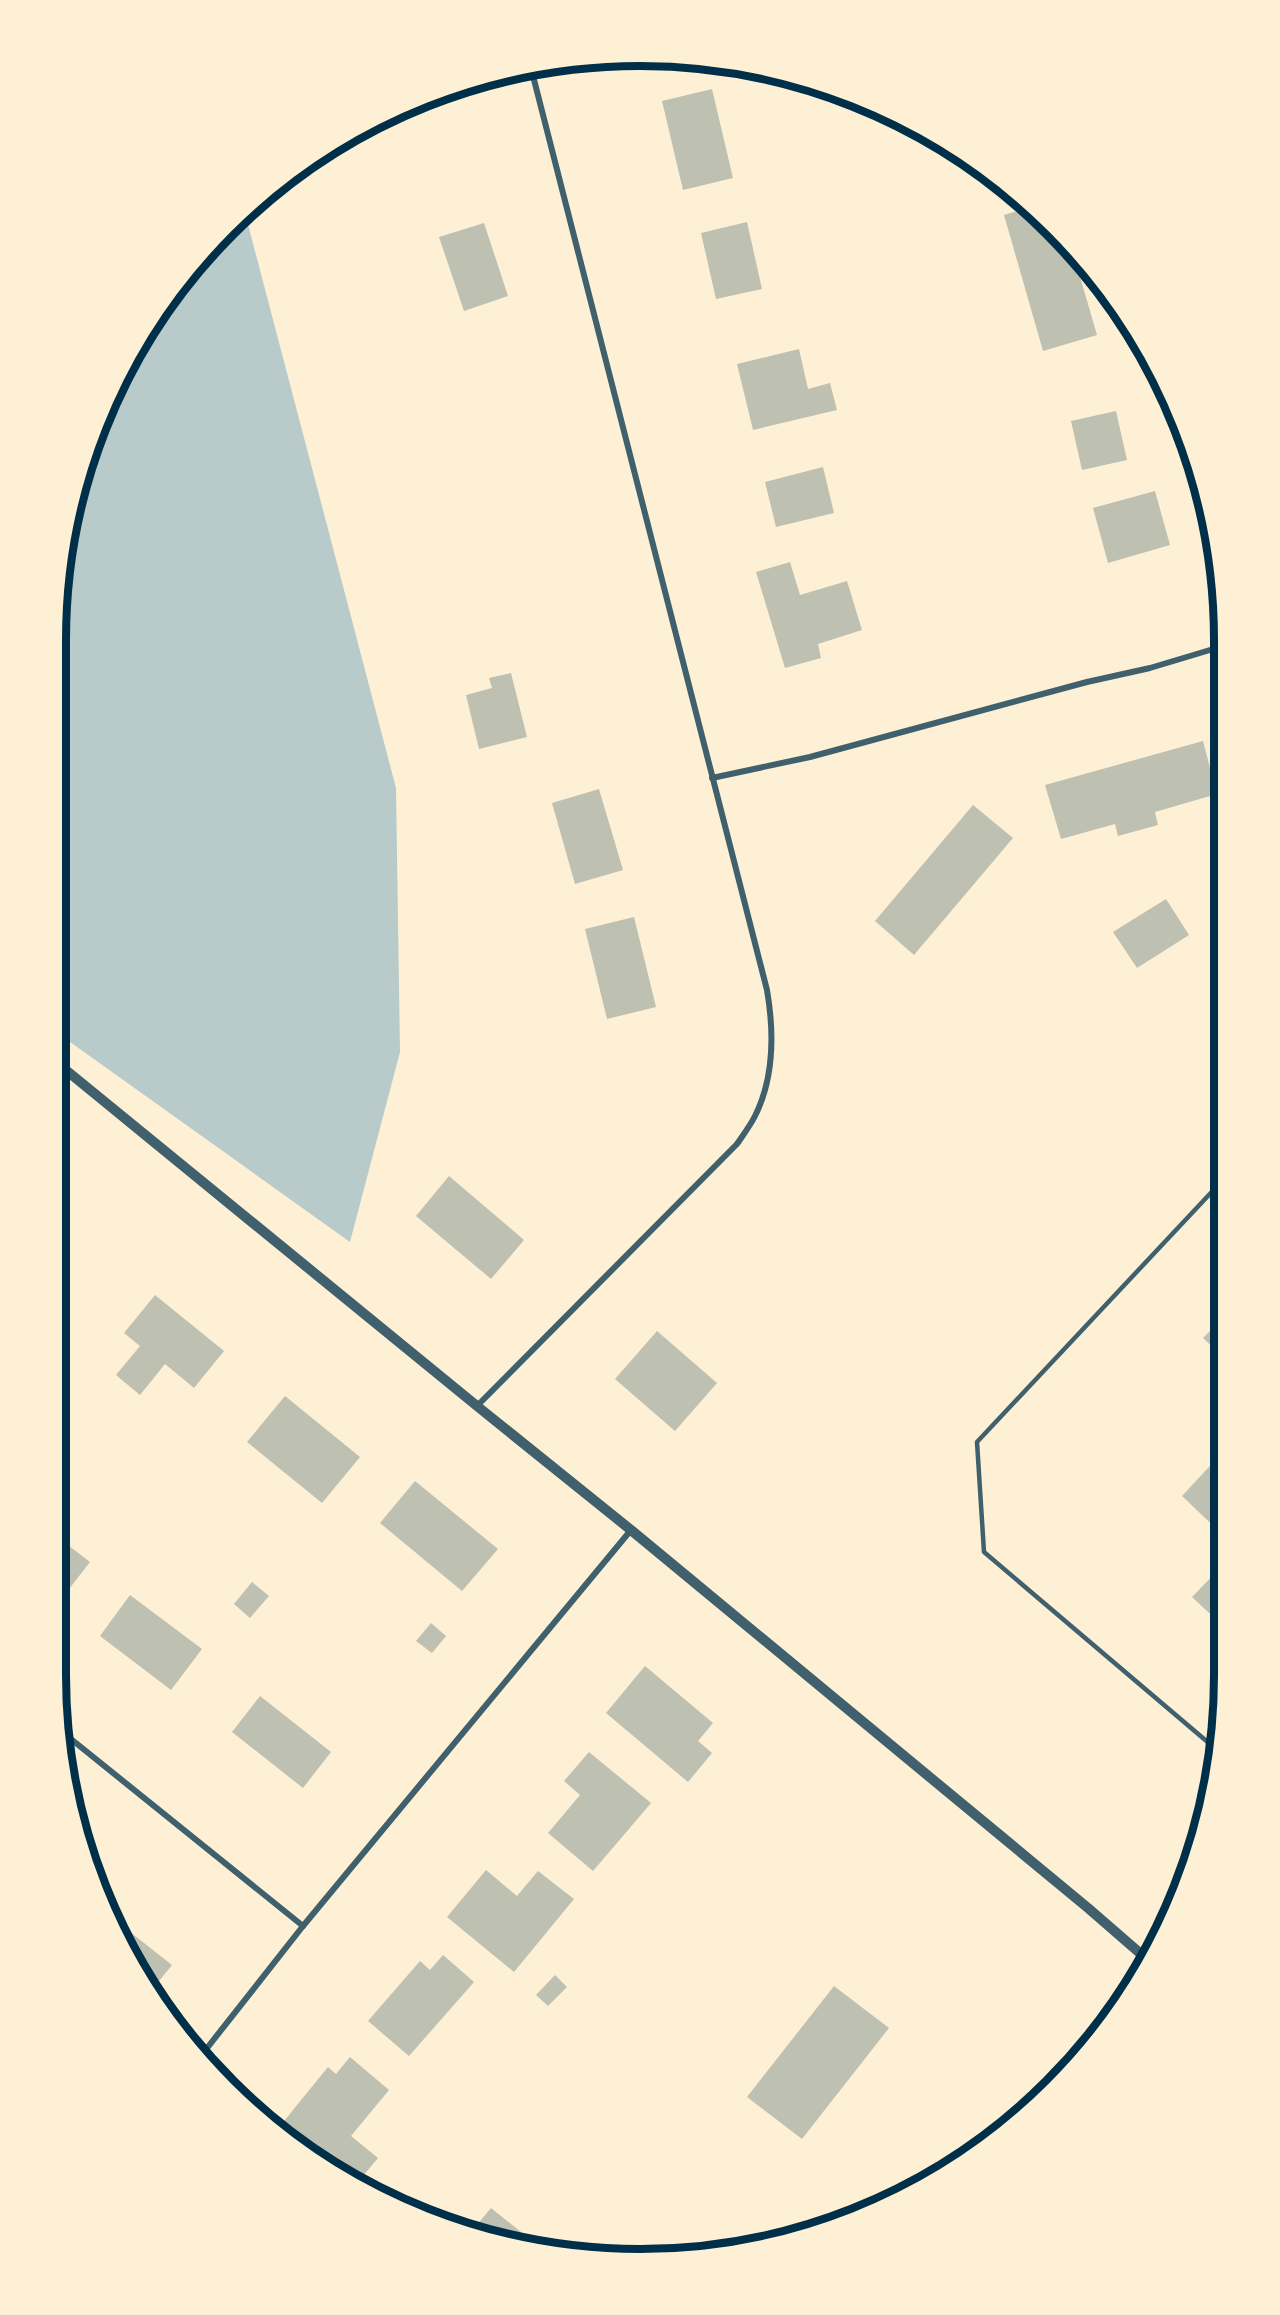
<svg xmlns="http://www.w3.org/2000/svg" width="1280" height="2315" font-family="'Sofia Sans Condensed',sans-serif">
<rect width="100%" height="100%" fill="#fdf0d5"/>
<!-- green -->
<polygon fill="#b9caca" points="245,213 396,788 400,1052 350,1242 56,1032 57,602 76,488 134,348 200,255"/>
<!-- building -->
<g fill="#bec0b2">
<polygon points="712,89 733,178 683,190 662,101"/>
<polygon points="1031,207 1074,256 1097,335 1043,351 1004,215"/>
<polygon points="747,222 762,289 716,299 701,233"/>
<polygon points="484,223 508,296 464,311 439,237"/>
<polygon points="799,349 808,389 830,383 837,410 753,430 737,364"/>
<polygon points="1116,411 1127,460 1082,470 1071,421"/>
<polygon points="823,467 834,513 776,527 765,482"/>
<polygon points="1155,491 1170,545 1108,563 1093,508"/>
<polygon points="790,562 800,595 847,581 862,630 818,644 821,658 785,668 756,572"/>
<polygon points="511,673 527,737 479,749 466,695 492,688 489,678"/>
<polygon points="1203,741 1217,794 1155,812 1158,825 1118,836 1115,824 1061,839 1045,785"/>
<polygon points="599,789 623,870 575,884 552,803"/>
<polygon points="973,805 1013,838 914,955 875,921"/>
<polygon points="1166,899 1189,935 1137,968 1113,932"/>
<polygon points="634,917 656,1007 607,1019 585,929"/>
<polygon points="449,1176 524,1240 491,1279 416,1216"/>
<polygon points="56,1235 68,1245 56,1260"/>
<polygon points="155,1295 224,1351 194,1388 165,1364 140,1395 116,1375 140,1346 124,1333"/>
<polygon points="1222,1319 1222,1356 1203,1338"/>
<polygon points="657,1331 717,1383 675,1431 615,1379"/>
<polygon points="285,1396 360,1457 322,1503 247,1442"/>
<polygon points="1222,1453 1223,1535 1182,1496"/>
<polygon points="415,1481 498,1549 462,1591 380,1523"/>
<polygon points="56,1536 90,1562 59,1602 56,1600"/>
<polygon points="1223,1565 1223,1626 1192,1597"/>
<polygon points="252,1582 269,1596 250,1618 234,1604"/>
<polygon points="130,1595 202,1649 171,1690 100,1636"/>
<polygon points="431,1623 446,1636 432,1653 416,1641"/>
<polygon points="645,1666 713,1723 698,1741 712,1753 688,1782 606,1713"/>
<polygon points="260,1696 331,1752 303,1788 232,1732"/>
<polygon points="589,1752 651,1803 593,1871 548,1833 580,1795 564,1781"/>
<polygon points="486,1870 517,1896 538,1871 574,1899 514,1972 447,1917"/>
<polygon points="111,1917 172,1965 150,1992 134,1967"/>
<polygon points="443,1955 474,1982 409,2056 368,2021 420,1961 430,1970"/>
<polygon points="555,1975 567,1987 548,2006 536,1995"/>
<polygon points="834,1986 889,2028 802,2139 747,2097"/>
<polygon points="350,2057 389,2090 351,2136 378,2158 357,2183 340,2174 280,2126 328,2067 336,2074"/>
<polygon points="491,2208 541,2248 489,2240 470,2233"/>
</g>
<g fill="none" stroke-linecap="round" stroke-linejoin="round">
<!-- service -->
<polyline stroke="#3f606c" stroke-width="4.5" points="1217,1750 984,1552 977,1442 1222,1181"/>
<!-- minor -->
<g stroke="#3f606c" stroke-width="6">
<polyline points="712,778 810,757 1087,682 1150,668 1220,647"/>
<path d="M477,1406L737,1144C743,1135 750,1126 755,1116C774,1078 774,1031 767,990L531,68"/>
<polyline points="61,1731 303,1926"/>
<polyline points="200,2057 303,1926 631,1530"/>
</g>
<!-- tertiary -->
<polyline stroke="#3f606c" stroke-width="10" points="56,1062 477,1406 631,1530 1088,1908 1149,1961"/>
</g>
<!-- crop -->
<path d="M0 0H1280V2315H0ZM640 66H640A574 574 0 0 1 1214 640V1675A574 574 0 0 1 640 2249H640A574 574 0 0 1 66 1675V640A574 574 0 0 1 640 66Z" fill="#fdf0d5" fill-rule="evenodd"/>
<path fill="none" stroke="#003049" stroke-width="8" d="M640 66H640A574 574 0 0 1 1214 640V1675A574 574 0 0 1 640 2249H640A574 574 0 0 1 66 1675V640A574 574 0 0 1 640 66Z"/>
</svg>
